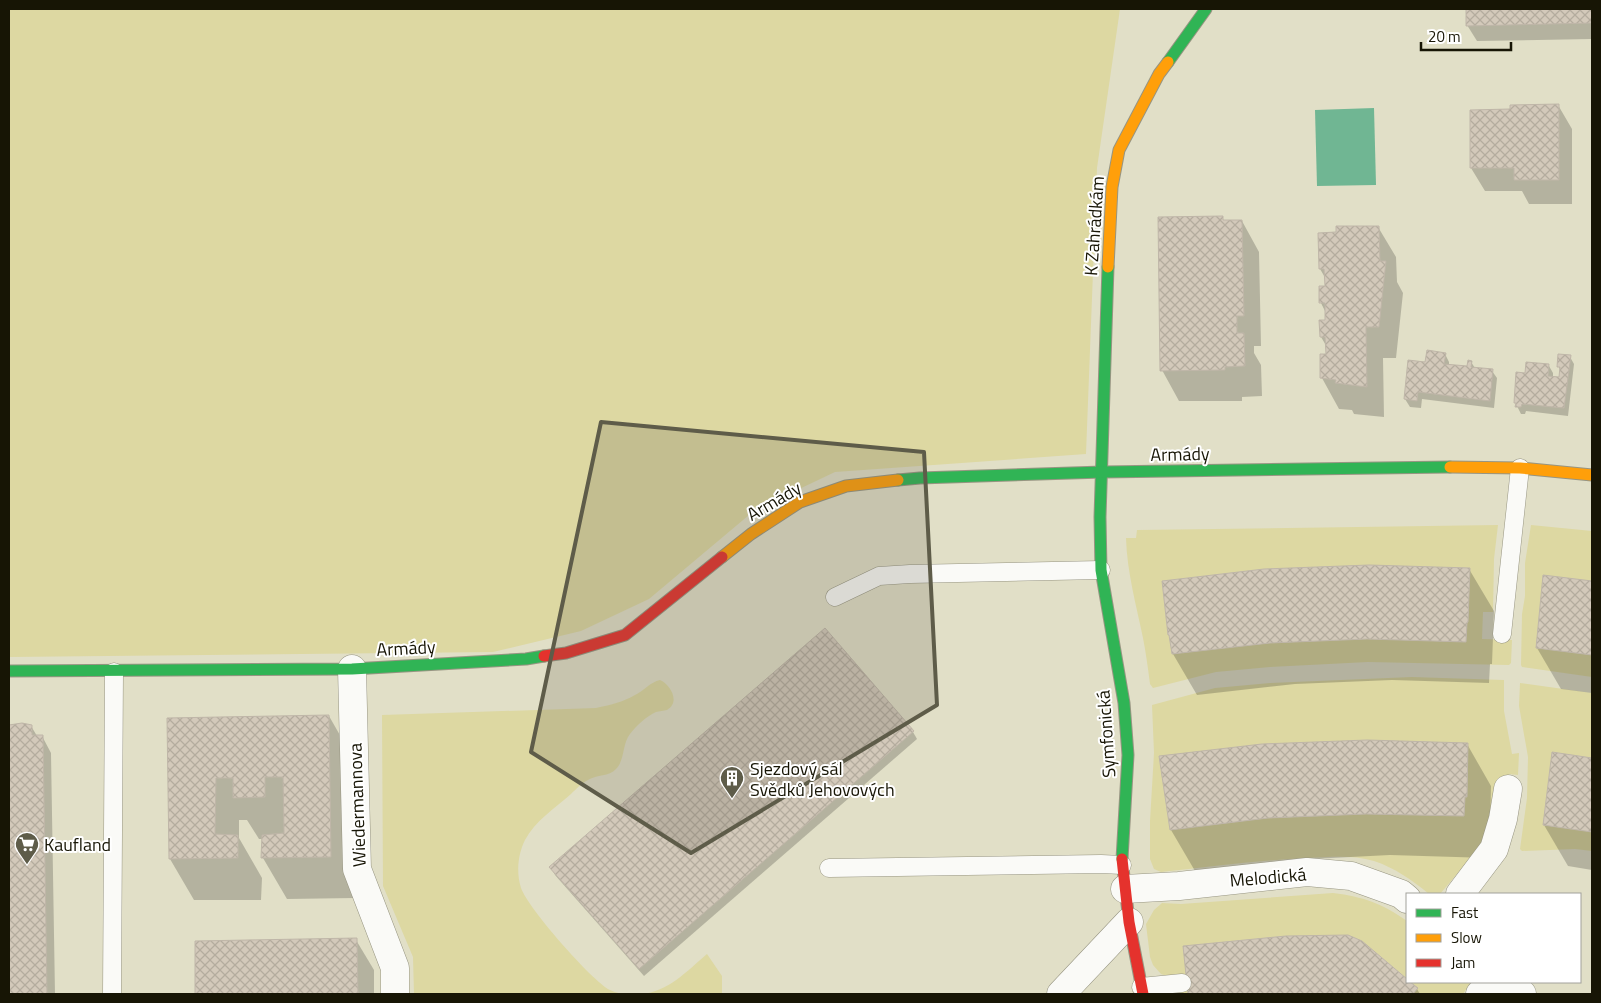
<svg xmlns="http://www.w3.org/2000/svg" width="1601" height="1003" font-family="'Titillium Web',sans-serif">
<defs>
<pattern id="building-cross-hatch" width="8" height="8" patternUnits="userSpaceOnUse" patternTransform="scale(1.25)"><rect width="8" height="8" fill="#d3c9ba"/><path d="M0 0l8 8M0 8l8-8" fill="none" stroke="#b4ac9e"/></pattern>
</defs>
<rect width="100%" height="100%" fill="#e1dfc7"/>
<!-- grass -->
<g fill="#ddd8a2" fill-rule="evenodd">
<polygon points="9,9 1120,9 1097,168 1086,454 835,472 755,510 649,599 581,631 493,652 9,657"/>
<path d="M1498,525L1494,559L1493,612H1483L1482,639L1512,640L1511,663L1509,665L1368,662L1270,667L1216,672L1153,688L1150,684C1148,669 1146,653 1143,638C1136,604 1127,572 1126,538H1136L1137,530ZM1369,565L1470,568L1468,622L1467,623L1466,642L1367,639L1270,643L1172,654L1169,635H1168L1162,581L1264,569Z"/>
<polygon points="1531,525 1592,531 1592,581 1543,575 1536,648 1592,655 1592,677 1522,667 1521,665 1522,614 1525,596 1525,563"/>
<path d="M1412,677L1504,680V711L1512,754L1519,753L1518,775L1509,774L1484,842L1440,894H1429C1412,880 1395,868 1374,861C1353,855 1331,857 1309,858C1260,860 1210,867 1161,872L1154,869L1150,859V821L1154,753L1152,705L1215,688L1270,683ZM1468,743L1467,796L1465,797L1464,816L1366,814L1268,818L1170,830L1159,757Z"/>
<path d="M660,680C670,684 681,702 667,710C664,711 659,711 656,712C647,716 636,726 630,734C622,744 625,760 616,769C609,777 597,774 588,780C582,783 576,789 571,794C555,808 535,821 525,840C518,854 516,872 521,888C528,908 591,980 610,990C616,993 623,994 629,994H414L413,957L383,886L382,715L596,708C610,705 623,702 635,695C644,691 650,682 660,680Z"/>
<polygon points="1520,683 1592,693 1592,758 1552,752 1543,825 1592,832 1592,851 1575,849 1522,851 1520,849 1527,798 1528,757 1519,706"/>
<path d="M1333,893C1364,897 1381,903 1407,921V979L1362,941L1348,935L1286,936L1184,946L1188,994H1175L1170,977L1161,974L1153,965L1150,957L1146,924L1154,910L1162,903L1181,904Z"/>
<path d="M707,954L722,976V994H641C668,992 687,971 707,954Z"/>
<polygon points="1410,982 1471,982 1463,994 1413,994 1418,988"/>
</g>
<!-- water -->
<polygon fill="#70b693" points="1374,108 1376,185 1317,186 1315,110"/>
<!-- shadow -->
<g fill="#0003">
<polygon points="1467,9 1592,9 1592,39 1477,41 1467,25"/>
<polygon points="1558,105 1572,129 1572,204 1529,204 1522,191 1485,191 1471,168 1511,110"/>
<polygon points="1222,217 1224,221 1242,221 1259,252 1261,346 1254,346 1254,353 1261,365 1262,396 1242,397 1242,401 1179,401 1162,370"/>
<polygon points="1378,227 1396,257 1397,282 1403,293 1396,358 1383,358 1384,417 1354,414 1352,410 1339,409 1322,378 1327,355 1327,347 1321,337 1327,321 1326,313 1321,303 1326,287 1326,279 1320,269 1337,233"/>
<polygon points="1445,354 1449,362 1449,366 1468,368 1471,362 1475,368 1492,371 1497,378 1494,408 1422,399 1421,408 1410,407 1405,399 1426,363"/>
<polygon points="1570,357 1574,364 1568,416 1526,411 1525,414 1521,414 1515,402 1526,374 1549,366 1553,373 1553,378 1560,378 1561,371 1558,366"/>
<polygon points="1469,569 1494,611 1492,664 1490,664 1489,683 1392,680 1295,684 1197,695 1173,654"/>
<polygon points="1544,576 1592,582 1592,693 1561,689 1537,648"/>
<polygon points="329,716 353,758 355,898 287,899 263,858 263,839 259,839 247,820 239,820 239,838 262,878 261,900 194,900 170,859 168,720"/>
<polygon points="16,725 31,726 37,736 42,736 51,753 55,994 9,994 9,726"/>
<polygon points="913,732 917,739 644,976 555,875 551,867"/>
<polygon points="1467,744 1491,786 1490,838 1488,858 1390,855 1292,860 1195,871 1171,830"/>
<polygon points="1553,753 1592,759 1592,870 1568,866 1544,825"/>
<polygon points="1355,939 1417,989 1420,994 1189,994 1185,947"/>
<polygon points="356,940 374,970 374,994 197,994 196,942"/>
</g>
<!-- building -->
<g fill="url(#building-cross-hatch)" stroke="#bfb6a8">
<polygon points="1466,9 1592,9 1592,23 1466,26"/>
<polygon points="1559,104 1559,180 1514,180 1514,168 1470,168 1470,110 1510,109 1510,105"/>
<polygon points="1223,216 1223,220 1242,220 1244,316 1237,316 1237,333 1244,333 1245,366 1225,367 1225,370 1160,371 1158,217"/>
<polygon points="1336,226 1379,226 1380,261 1386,261 1379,327 1366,327 1367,387 1335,383 1336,380 1320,378 1320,354 1326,354 1325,337 1320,337 1319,320 1325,320 1325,303 1319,303 1319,286 1325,286 1324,269 1319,269 1318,233 1336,232"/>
<polygon points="1427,350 1446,353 1444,364 1467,366 1468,360 1472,361 1471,367 1493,369 1490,401 1418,392 1417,401 1404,399 1408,360 1425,362"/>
<polygon points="1558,354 1571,355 1564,408 1522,404 1521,407 1515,407 1516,403 1514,403 1516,372 1525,373 1526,362 1549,364 1548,376 1559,377 1560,367 1557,367"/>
<polygon points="1369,565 1470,568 1468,622 1467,623 1466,642 1367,639 1270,643 1172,654 1169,635 1168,635 1162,581 1264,569"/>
<polygon points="1543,575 1592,581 1592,655 1536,648"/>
<polygon points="825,628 914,731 639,969 549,867"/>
<polygon points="329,715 331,857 261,858 262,835 284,833 283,777 265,777 265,797 233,798 233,778 216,778 215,834 238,835 238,858 169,859 167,718"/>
<polygon points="22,723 32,725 32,735 43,735 47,994 9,994 9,725"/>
<polygon points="1367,740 1468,743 1467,797 1465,797 1464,816 1366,814 1268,818 1170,830 1159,756 1262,744"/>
<polygon points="1552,752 1592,758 1592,832 1543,825"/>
<polygon points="1348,935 1362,941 1407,979 1407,982 1410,982 1418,988 1413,994 1188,994 1183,946 1286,936"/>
<polygon points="357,938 358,994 195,994 195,941"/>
</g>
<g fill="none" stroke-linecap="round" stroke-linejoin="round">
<!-- lane casing -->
<g stroke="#979582" stroke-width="19">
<g id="lane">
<polyline points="835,597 879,576 910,574 1101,570"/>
<polyline points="1502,634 1520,468"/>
<polyline points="829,868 1101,864 1122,865"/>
<polyline points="1141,987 1182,983"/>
<polyline points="112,994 114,672"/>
</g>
</g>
<!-- street casing -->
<g stroke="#979582" stroke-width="29">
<g id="street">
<polyline points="352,669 357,869 395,968 395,994"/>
<polyline points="1125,889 1179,886 1307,872 1351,876 1401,894 1407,899"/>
<polyline points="1460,894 1494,849 1503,819 1508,789"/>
<polyline points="1507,982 1522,994"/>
<polyline points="1061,994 1129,922"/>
<polyline points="1480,994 1493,982"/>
</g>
</g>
<!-- fast casing -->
<g stroke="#979582" stroke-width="13">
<g id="fast">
<polyline points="1168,62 1206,9"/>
<polyline points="1108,267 1100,517 1101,570 1124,703 1128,755 1122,859"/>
<polyline points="898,480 920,478 1103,472 1450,467"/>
<polyline points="9,671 352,669 526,659 544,656"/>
</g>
</g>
<!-- slow casing -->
<g stroke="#979582" stroke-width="13">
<g id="slow">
<polyline points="1108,267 1112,187 1119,150 1159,74 1168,62"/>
<polyline points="1450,467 1520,468 1592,475"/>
<polyline points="722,557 751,534 800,502 846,486 898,480"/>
</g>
</g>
<!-- jam casing -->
<g stroke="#979582" stroke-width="13">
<g id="jam">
<polyline points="544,656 566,653 625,635 722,557"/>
<polyline points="1122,859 1129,922 1143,994"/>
</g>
</g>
<!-- lane -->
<use href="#lane" stroke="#fafaf7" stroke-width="18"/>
<!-- street -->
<use href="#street" stroke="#fafaf7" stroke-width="28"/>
<!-- fast -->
<use href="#fast" stroke="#30b455" stroke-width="11"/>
<!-- slow -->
<use href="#slow" stroke="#ff9f0a" stroke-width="11"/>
<!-- jam -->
<use href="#jam" stroke="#e5322d" stroke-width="11"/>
</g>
<!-- marked area -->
<path fill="#5e5c49" fill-opacity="0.2" stroke="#5e5c49" stroke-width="4" stroke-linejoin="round" d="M601,422L924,452L937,705L691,853L531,752Z"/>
<!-- icons -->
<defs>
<g id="building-pin" transform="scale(1.25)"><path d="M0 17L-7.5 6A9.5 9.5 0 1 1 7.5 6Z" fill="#5e5c49" stroke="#fff"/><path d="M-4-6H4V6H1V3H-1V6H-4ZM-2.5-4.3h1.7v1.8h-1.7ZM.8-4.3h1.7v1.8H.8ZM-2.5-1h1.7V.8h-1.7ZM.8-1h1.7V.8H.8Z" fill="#fff"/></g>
<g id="supermarket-pin" transform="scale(1.25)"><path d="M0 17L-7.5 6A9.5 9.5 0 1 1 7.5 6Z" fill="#5e5c49" stroke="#fff"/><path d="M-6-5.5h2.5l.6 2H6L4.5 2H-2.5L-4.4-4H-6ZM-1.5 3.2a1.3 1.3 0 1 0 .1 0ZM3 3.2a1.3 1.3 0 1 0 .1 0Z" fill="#fff"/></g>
</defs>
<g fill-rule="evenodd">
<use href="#building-pin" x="732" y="778"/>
<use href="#supermarket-pin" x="27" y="844"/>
</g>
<g text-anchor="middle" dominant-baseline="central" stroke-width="4" stroke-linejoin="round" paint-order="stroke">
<!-- street labels -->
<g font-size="18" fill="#171505" stroke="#fff">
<text transform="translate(1094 226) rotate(-86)">K Zahrádkám</text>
<text transform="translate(1180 454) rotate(-1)">Armády</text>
<text transform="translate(774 501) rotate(-30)">Armády</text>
<text transform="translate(406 648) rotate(-3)">Armády</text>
<text transform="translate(1106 734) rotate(-94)">Symfonická</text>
<text transform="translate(357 805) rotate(-92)">Wiedermannova</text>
<text transform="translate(1268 877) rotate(-5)">Melodická</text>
</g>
<!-- poi labels -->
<g font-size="18" fill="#171505" stroke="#fff" text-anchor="start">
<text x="750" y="768">Sjezdový sál<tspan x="750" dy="21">Svědků Jehovových</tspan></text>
<text x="44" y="844">Kaufland</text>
</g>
</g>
<!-- border -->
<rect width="1601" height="1003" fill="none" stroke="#171505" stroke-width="20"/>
<!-- legend -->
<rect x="1406" y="893" width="175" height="90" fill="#ffffff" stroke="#a2a19b"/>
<rect x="1416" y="909" width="25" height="8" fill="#30b455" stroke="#a2a19b"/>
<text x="1451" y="918" font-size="15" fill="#171505">Fast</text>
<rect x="1416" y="934" width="25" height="8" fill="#ff9f0a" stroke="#a2a19b"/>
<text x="1451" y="943" font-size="15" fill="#171505">Slow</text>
<rect x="1416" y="959" width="25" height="8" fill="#e5322d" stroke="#a2a19b"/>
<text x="1451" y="968" font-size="15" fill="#171505">Jam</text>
<!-- scale -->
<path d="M1421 42v8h90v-8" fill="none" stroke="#171505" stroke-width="2.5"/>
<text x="1428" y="42" font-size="15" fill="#171505" stroke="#ffffff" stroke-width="4" paint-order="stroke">20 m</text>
</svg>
